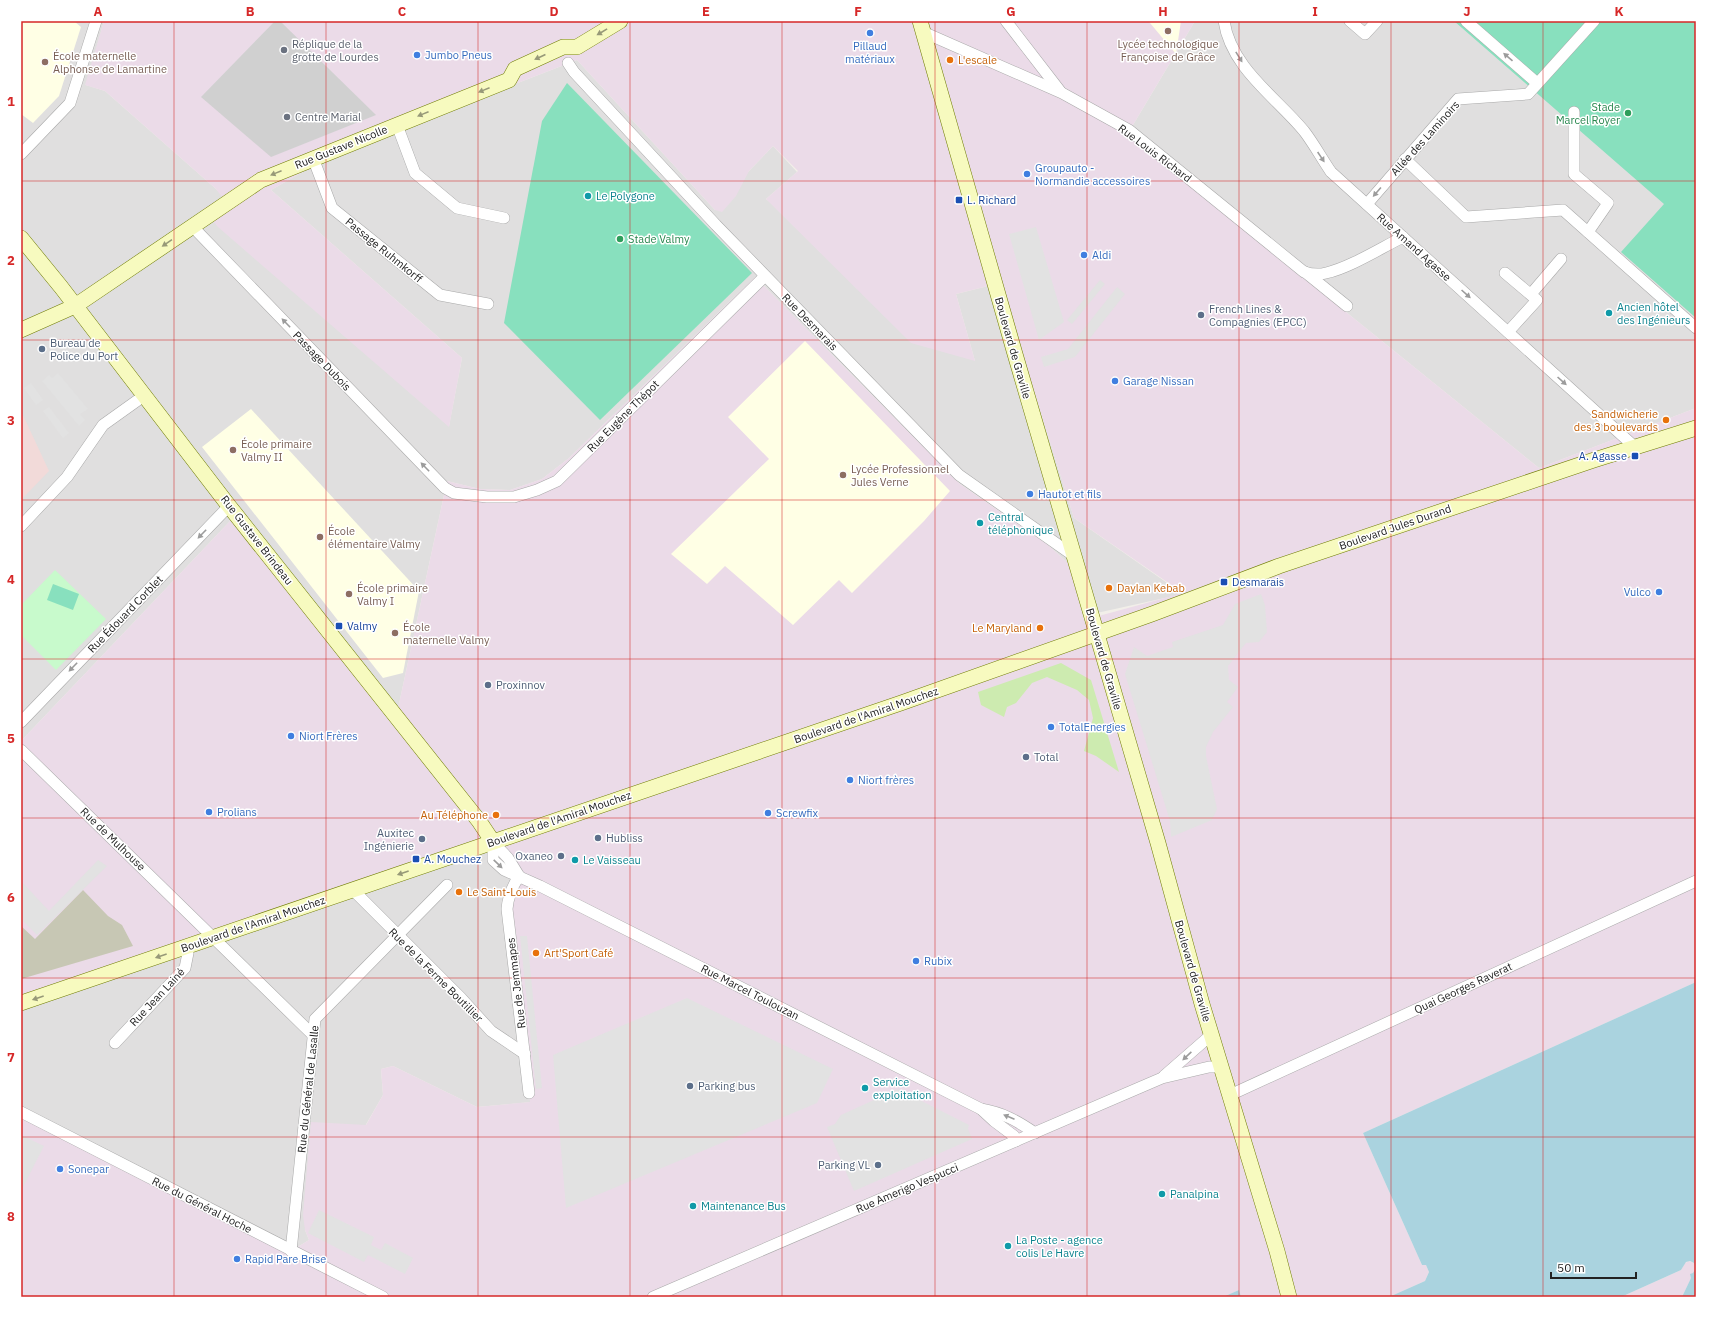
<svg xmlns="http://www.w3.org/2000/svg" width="1717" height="1318" font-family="'IBM Plex Sans',sans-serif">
<rect width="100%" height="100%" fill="#f2efe9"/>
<!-- residential -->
<g fill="#e0dfdf">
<polygon points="21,21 104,21 86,85 105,91 216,189 449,426 462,358 271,190 306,170 461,105 577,60 715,210 749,171 773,146 797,172 766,199 975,361 956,294 1000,283 1074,518 1183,594 1083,616 1069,564 1048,545 960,484 755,277 569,458 542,479 510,490 480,489 447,481 394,727 232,519 21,741"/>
<polygon points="1195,21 1696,21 1696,408 1539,468 1127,135"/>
<polygon points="493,842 519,876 529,1093 531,1102 477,1107 393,1066 381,1069 383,1095 305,1230 309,1240 291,1251 21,1112 21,1004"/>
</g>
<!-- commercial -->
<polygon fill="#f2dad9" points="21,411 49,471 21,500"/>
<!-- industrial -->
<g fill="#ebdbe8">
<polygon points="104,21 1195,21 1127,135 1539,468 1696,408 1696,982 1363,1133 1422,1265 1426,1265 1429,1272 1425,1281 1389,1297 1241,1297 1239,1290 1223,1297 21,1297 21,1112 291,1251 309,1240 305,1230 303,1215 311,1122 366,1125 383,1095 381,1069 393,1066 477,1107 530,1102 507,909 518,876 493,860 493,843 21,1004 21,741 232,519 394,727 447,481 480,489 510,490 542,479 569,458 755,277 960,484 1048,545 1069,564 1084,620 1183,593 1074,518 1000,283 956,294 975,361 911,343 766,199 798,171 773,146 749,171 736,196 722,212 715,210 577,60 461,105 306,170 271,190 462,358 449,427 218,227 203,209 222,197 216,189 105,91 85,85"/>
<polygon points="1689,1261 1694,1263 1696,1268 1682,1297 1621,1297 1681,1270 1685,1263"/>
</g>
<!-- education -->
<g fill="#ffffe5">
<polygon points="21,21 74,21 81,27 59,96 33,123 21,114"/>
<polygon points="1148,21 1181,21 1176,54 1150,23"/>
<polygon points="805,341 950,491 924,521 852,593 839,580 793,625 725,566 707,584 671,554 769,459 728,417"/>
<polygon points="251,409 419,591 403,673 383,678 202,447"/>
</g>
<!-- religious -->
<polygon fill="#d0d0d0" points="275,21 280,21 376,115 271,157 201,97"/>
<!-- construction -->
<polygon fill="#c7c7b4" points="83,890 108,916 122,925 133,946 21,979 21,926 35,939"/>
<!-- grass -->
<polygon fill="#cdebb0" points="1061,663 1091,680 1119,772 1096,756 1084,751 1093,718 1089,700 1077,690 1047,677 1032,683 1016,703 1007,707 1004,717 981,705 978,692"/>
<!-- park -->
<polygon fill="#c8facc" points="55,570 106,619 56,670 21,635 21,605"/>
<!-- pitch -->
<g fill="#88e0be">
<polygon points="1454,21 1696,21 1696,318 1621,252 1664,204"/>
<polygon points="567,83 752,273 600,420 504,323 542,121"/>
<polygon points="53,584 79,594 73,610 47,600"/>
</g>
<!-- parking -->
<g fill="#e2e2e2">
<polygon points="1036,227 1064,322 1039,340 1009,234"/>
<polygon points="1100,280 1105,284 1072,324 1067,320"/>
<polygon points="1117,287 1125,294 1075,357 1044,367 1041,357 1068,349"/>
<polygon points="58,373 88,409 80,414 85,420 79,426 42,381 49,375 52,378"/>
<polygon points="31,383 43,400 36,405 24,388"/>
<polygon points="49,407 69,433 63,438 43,411"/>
<polygon points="1261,594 1265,605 1267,632 1259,642 1246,643 1228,666 1229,680 1238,687 1227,702 1233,707 1213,732 1206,747 1206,756 1217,809 1212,820 1171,837 1170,821 1125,674 1134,647 1147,656 1173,647 1172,642 1223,625 1235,604"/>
<polygon points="98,860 107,866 37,935 21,919 21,881 49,911"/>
<polygon points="520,936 527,936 542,1088 536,1089"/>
<polygon points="687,998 833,1069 817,1103 566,1208 553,1055"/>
<polygon points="898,1089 969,1125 968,1129 972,1139 854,1191 827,1127 835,1124 841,1115"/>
<polygon points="21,1135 44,1146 21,1191"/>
<polygon points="319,1210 374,1237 371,1245 381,1250 385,1243 413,1258 405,1274 368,1255 364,1262 308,1233"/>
</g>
<!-- water -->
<g fill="#aad3df">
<polygon points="1696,982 1696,1297 1682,1297 1691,1278 1690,1274 1693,1273 1696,1268 1694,1263 1690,1261 1686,1262 1681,1270 1621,1297 1389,1297 1425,1281 1429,1272 1426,1265 1422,1265 1363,1133"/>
<polygon points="1239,1290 1241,1297 1223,1297"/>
</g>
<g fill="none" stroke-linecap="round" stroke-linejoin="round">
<!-- street casing -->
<g stroke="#a9a9a9" stroke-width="12">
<g id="street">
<polyline points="1006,21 1060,91"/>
<path d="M1224,21C1231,68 1276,97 1304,131C1314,144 1322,159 1331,172L1636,448"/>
<polyline points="1350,21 1365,34 1377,21"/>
<polyline points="1466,21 1537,83"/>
<path d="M923,32L1062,93L1129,130L1304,272C1311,274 1319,275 1326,273C1349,268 1381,248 1403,237"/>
<polyline points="568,63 574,72 716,225 959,475 1074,556"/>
<polyline points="1574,112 1574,174 1608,203 1588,232"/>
<polyline points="397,125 415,173 457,208 504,218"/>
<polyline points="21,154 70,103 96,21"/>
<polyline points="313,158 332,208 440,295 488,304"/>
<polyline points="1405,159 1466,217 1563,210 1696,328"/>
<polyline points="1367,204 1458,99 1528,94 1594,21"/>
<polyline points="192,226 445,488 454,493 487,497 514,497 537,490 557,481 765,276"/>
<polyline points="1305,272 1347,306"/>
<polyline points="1505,273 1537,300 1508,332"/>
<polyline points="1531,294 1561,259"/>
<polyline points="21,526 67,477 103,425 145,395"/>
<polyline points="21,722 229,506"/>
<polyline points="21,750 313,1035"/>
<path d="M493,842V860L504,870L540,886L981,1109C1003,1113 1016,1120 1035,1133"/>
<polyline points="493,842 508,858 519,876"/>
<path d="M519,876C512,887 508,896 507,909L529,1093"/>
<polyline points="353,890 461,998 491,1031 525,1054"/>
<polyline points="115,1043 185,968 188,953 187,947"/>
<polyline points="1164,1076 1211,1035"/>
<polyline points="1230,1095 1696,881"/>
<polyline points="981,1109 994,1121 1014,1136 1016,1141"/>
<polyline points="21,1112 383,1297"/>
<polyline points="291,1251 315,1019 447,885"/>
<polyline points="653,1297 1162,1078 1209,1067 1221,1067"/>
</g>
</g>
<!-- secondary casing -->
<g stroke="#707d05" stroke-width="16">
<g id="secondary">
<polyline points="920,21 1015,354 1158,843 1202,1004 1277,1251 1289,1297"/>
<polyline points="21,238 61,287 229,506 479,821 493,842"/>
<polyline points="21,330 75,306 261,180 509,80 515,69 563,47 577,47 620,21"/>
<polyline points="21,1003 901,703 1152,614 1279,566 1594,460 1696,428"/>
</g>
</g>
<!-- street -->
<use href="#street" stroke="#fff" stroke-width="11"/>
<!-- secondary -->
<use href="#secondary" stroke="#f7fabf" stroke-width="15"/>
</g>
<!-- one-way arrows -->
<defs><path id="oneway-solid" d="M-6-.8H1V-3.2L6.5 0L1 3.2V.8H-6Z"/></defs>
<g fill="#979978">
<use href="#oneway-solid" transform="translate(602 32) rotate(149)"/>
<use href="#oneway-solid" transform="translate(540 57) rotate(155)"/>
<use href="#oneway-solid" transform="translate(484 90) rotate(158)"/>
<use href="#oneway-solid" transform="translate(423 114) rotate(158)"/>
<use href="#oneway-solid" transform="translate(276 173) rotate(158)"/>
<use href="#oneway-solid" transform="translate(167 243) rotate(146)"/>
<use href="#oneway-solid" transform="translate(403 873) rotate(161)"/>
<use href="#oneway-solid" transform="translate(161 956) rotate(161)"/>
<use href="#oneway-solid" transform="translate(38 998) rotate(161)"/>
</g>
<g fill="#9c9c9c">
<use href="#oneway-solid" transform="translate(1239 57) rotate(58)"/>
<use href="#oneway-solid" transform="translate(1508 57) rotate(-139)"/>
<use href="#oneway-solid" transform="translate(1321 157) rotate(56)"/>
<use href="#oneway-solid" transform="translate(1377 192) rotate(131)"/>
<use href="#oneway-solid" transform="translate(1466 294) rotate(42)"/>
<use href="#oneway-solid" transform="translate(286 323) rotate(-134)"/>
<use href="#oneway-solid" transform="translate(1562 381) rotate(42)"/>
<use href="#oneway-solid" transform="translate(425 467) rotate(-134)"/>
<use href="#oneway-solid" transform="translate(202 534) rotate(134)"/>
<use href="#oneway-solid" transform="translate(73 667) rotate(134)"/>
<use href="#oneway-solid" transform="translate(498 864) rotate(44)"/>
<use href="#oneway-solid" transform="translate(1187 1056) rotate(137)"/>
<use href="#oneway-solid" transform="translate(1009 1117) rotate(-157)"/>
</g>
<!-- grid -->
<path fill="none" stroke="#d62828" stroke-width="1" stroke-opacity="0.55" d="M174,21V1297M326,21V1297M478,21V1297M630,21V1297M782,21V1297M935,21V1297M1087,21V1297M1239,21V1297M1391,21V1297M1543,21V1297M21,181H1696M21,340H1696M21,500H1696M21,659H1696M21,818H1696M21,978H1696M21,1137H1696"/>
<!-- markers -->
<g fill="#8d6e63" stroke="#fff" stroke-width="1.5">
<circle cx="1168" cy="31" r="4"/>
<circle cx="45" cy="62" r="4"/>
<circle cx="233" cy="450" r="4"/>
<circle cx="843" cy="475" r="4"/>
<circle cx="320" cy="537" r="4"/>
<circle cx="349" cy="594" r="4"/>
<circle cx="395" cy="633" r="4"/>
</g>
<g fill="#3f7fe0" stroke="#fff" stroke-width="1.5">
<circle cx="870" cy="33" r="4"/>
<circle cx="417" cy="55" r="4"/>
<circle cx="1027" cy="174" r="4"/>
<circle cx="1084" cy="255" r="4"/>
<circle cx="1115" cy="381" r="4"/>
<circle cx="1030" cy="494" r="4"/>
<circle cx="1659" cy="592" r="4"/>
<circle cx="1051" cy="727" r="4"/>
<circle cx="291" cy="736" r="4"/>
<circle cx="850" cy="780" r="4"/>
<circle cx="209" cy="812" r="4"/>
<circle cx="768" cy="813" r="4"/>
<circle cx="916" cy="961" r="4"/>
<circle cx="60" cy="1169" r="4"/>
<circle cx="237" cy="1259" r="4"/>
</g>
<g fill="#6b7280" stroke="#fff" stroke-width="1.5">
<circle cx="284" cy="50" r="4"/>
<circle cx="287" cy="117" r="4"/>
</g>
<g fill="#e8710a" stroke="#fff" stroke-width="1.5">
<circle cx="950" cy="60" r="4"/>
<circle cx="1666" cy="420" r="4"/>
<circle cx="1109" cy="588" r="4"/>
<circle cx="1040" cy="628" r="4"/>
<circle cx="496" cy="815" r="4"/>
<circle cx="459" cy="892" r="4"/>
<circle cx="536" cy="953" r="4"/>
</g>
<g fill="#2e9e5b" stroke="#fff" stroke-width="1.5">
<circle cx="1628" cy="113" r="4"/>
<circle cx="620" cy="239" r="4"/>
</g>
<g fill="#0f9aa8" stroke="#fff" stroke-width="1.5">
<circle cx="588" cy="196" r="4"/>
<circle cx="1609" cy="313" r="4"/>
<circle cx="980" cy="523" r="4"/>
<circle cx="575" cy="860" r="4"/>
<circle cx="865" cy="1088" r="4"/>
<circle cx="1162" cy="1194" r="4"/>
<circle cx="693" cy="1206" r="4"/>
<circle cx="1008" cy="1246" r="4"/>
</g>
<g fill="#1a4fb4" stroke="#fff" stroke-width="1.5">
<rect x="955" y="196" width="8" height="8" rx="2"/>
<rect x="1631" y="452" width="8" height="8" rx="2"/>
<rect x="1220" y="578" width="8" height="8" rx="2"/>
<rect x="335" y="622" width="8" height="8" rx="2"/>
<rect x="412" y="855" width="8" height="8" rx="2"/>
</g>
<g fill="#5c6f8a" stroke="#fff" stroke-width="1.5">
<circle cx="1201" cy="315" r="4"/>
<circle cx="42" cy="349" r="4"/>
<circle cx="488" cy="685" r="4"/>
<circle cx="1026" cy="757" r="4"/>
<circle cx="598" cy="838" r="4"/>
<circle cx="422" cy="839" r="4"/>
<circle cx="561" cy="856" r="4"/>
<circle cx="690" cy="1086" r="4"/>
<circle cx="878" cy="1165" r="4"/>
</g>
<g text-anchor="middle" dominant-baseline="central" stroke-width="3" stroke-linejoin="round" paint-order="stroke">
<!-- worship labels -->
<g font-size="11" fill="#5b616d" stroke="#fff" text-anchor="start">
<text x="292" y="44">Réplique de la<tspan x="292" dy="13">grotte de Lourdes</tspan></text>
<text x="295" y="117">Centre Marial</text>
</g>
<!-- education labels -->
<g font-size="11" fill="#785e54" stroke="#fff" text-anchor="start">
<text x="1168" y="44" text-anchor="middle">Lycée technologique<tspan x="1168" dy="13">Françoise de Grâce</tspan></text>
<text x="53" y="56">École maternelle<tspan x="53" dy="13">Alphonse de Lamartine</tspan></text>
<text x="241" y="444">École primaire<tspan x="241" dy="13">Valmy II</tspan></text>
<text x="851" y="469">Lycée Professionnel<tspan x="851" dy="13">Jules Verne</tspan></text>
<text x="328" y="531">École<tspan x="328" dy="13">élémentaire Valmy</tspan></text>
<text x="357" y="588">École primaire<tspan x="357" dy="13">Valmy I</tspan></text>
<text x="403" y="627">École<tspan x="403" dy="13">maternelle Valmy</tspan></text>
</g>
<!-- shop labels -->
<g font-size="11" fill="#366cbe" stroke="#fff" text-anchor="start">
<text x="870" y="46" text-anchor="middle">Pillaud<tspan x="870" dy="13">matériaux</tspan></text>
<text x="425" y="55">Jumbo Pneus</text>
<text x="1035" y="168">Groupauto -<tspan x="1035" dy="13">Normandie accessoires</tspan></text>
<text x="1092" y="255">Aldi</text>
<text x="1123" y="381">Garage Nissan</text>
<text x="1038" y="494">Hautot et fils</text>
<text x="1651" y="592" text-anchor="end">Vulco</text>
<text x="1059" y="727">TotalEnergies</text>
<text x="299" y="736">Niort Frères</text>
<text x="858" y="780">Niort frères</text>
<text x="217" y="812">Prolians</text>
<text x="776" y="813">Screwfix</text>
<text x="924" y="961">Rubix</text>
<text x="68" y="1169">Sonepar</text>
<text x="245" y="1259">Rapid Pare Brise</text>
</g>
<!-- food labels -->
<g font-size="11" fill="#c56008" stroke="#fff" text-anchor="start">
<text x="958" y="60">L'escale</text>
<text x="1658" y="414" text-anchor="end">Sandwicherie<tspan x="1658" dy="13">des 3 boulevards</tspan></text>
<text x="1117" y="588">Daylan Kebab</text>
<text x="1032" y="628" text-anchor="end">Le Maryland</text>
<text x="488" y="815" text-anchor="end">Au Téléphone</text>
<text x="467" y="892">Le Saint-Louis</text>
<text x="544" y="953">Art'Sport Café</text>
</g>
<!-- leisure labels -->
<g font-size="11" fill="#27864d" stroke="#fff" text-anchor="end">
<text x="1620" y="107">Stade<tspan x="1620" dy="13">Marcel Royer</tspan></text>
<text x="628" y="239" text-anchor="start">Stade Valmy</text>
</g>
<!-- street labels -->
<g font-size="11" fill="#222" stroke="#fff">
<text transform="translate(1425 138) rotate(-48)">Allée des Laminoirs</text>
<text transform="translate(341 147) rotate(-22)">Rue Gustave Nicolle</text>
<text transform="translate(1155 153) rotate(37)">Rue Louis Richard</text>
<text transform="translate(1414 247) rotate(42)">Rue Amand Agasse</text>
<text transform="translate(384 250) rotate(39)">Passage Ruhmkorff</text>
<text transform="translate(810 322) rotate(46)">Rue Desmarais</text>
<text transform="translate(1013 348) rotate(74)">Boulevard de Graville</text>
<text transform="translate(322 361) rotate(46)">Passage Dubois</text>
<text transform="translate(623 416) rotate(-45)">Rue Eugène Thépot</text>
<text transform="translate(1395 527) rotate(-19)">Boulevard Jules Durand</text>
<text transform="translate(257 540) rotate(52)">Rue Gustave Brindeau</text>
<text transform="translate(125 614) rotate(-46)">Rue Édouard Corblet</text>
<text transform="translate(1104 659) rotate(74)">Boulevard de Graville</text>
<text transform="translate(866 715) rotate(-19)">Boulevard de l'Amiral Mouchez</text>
<text transform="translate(559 819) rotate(-19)">Boulevard de l'Amiral Mouchez</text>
<text transform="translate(113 839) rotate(44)">Rue de Mulhouse</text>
<text transform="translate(253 924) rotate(-19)">Boulevard de l'Amiral Mouchez</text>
<text transform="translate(1193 971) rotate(74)">Boulevard de Graville</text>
<text transform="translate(436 975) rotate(45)">Rue de la Ferme Boutillier</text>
<text transform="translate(516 983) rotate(-97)">Rue de Jemmapes</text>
<text transform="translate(1463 988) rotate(-25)">Quai Georges Raverat</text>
<text transform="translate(750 992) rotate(27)">Rue Marcel Toulouzan</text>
<text transform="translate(157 997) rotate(-47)">Rue Jean Lainé</text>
<text transform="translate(308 1089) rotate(-84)">Rue du Général de Lasalle</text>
<text transform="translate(907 1188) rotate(-23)">Rue Amerigo Vespucci</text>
<text transform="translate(202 1205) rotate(27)">Rue du Général Hoche</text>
</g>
<!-- culture labels -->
<g font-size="11" fill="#0d838f" stroke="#fff" text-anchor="start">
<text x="596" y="196">Le Polygone</text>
<text x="1617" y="307">Ancien hôtel<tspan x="1617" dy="13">des Ingénieurs</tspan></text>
<text x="988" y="517">Central<tspan x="988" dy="13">téléphonique</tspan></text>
<text x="583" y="860">Le Vaisseau</text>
<text x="873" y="1082">Service<tspan x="873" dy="13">exploitation</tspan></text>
<text x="1170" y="1194">Panalpina</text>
<text x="701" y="1206">Maintenance Bus</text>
<text x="1016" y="1240">La Poste - agence<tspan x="1016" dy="13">colis Le Havre</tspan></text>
</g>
<!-- transit labels -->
<g font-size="11" fill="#164399" stroke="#fff" text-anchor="start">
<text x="967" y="200">L. Richard</text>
<text x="1627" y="456" text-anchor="end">A. Agasse</text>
<text x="1232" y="582">Desmarais</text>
<text x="347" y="626">Valmy</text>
<text x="424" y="859">A. Mouchez</text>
</g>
<!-- service labels -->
<g font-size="11" fill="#4e5e75" stroke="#fff" text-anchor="start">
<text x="1209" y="309">French Lines &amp;<tspan x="1209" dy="13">Compagnies (EPCC)</tspan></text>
<text x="50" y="343">Bureau de<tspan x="50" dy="13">Police du Port</tspan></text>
<text x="496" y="685">Proxinnov</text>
<text x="1034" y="757">Total</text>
<text x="414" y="833" text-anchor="end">Auxitec<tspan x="414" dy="13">Ingénierie</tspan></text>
<text x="606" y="838">Hubliss</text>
<text x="553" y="856" text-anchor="end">Oxaneo</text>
<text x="698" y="1086">Parking bus</text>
<text x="870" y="1165" text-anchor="end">Parking VL</text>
</g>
</g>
<!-- border -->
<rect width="1717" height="1318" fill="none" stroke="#ffffff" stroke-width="44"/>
<!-- scale -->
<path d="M1551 1272v6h85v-6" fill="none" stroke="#222222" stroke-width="2"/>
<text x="1557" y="1272" font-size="12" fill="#222222" stroke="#ffffff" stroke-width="3" paint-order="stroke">50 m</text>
<rect x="22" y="22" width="1673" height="1274" fill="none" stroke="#d62828" stroke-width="1.5"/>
<g font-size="13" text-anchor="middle" font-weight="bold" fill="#d62828">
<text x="98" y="16">A</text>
<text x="250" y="16">B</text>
<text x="402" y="16">C</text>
<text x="554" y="16">D</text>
<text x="706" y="16">E</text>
<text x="858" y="16">F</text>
<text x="1011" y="16">G</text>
<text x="1163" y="16">H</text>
<text x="1315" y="16">I</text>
<text x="1467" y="16">J</text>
<text x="1619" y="16">K</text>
<text x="11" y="106">1</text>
<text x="11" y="265">2</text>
<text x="11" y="425">3</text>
<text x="11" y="584">4</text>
<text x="11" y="743">5</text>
<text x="11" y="902">6</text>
<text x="11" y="1062">7</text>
<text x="11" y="1221">8</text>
</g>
</svg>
